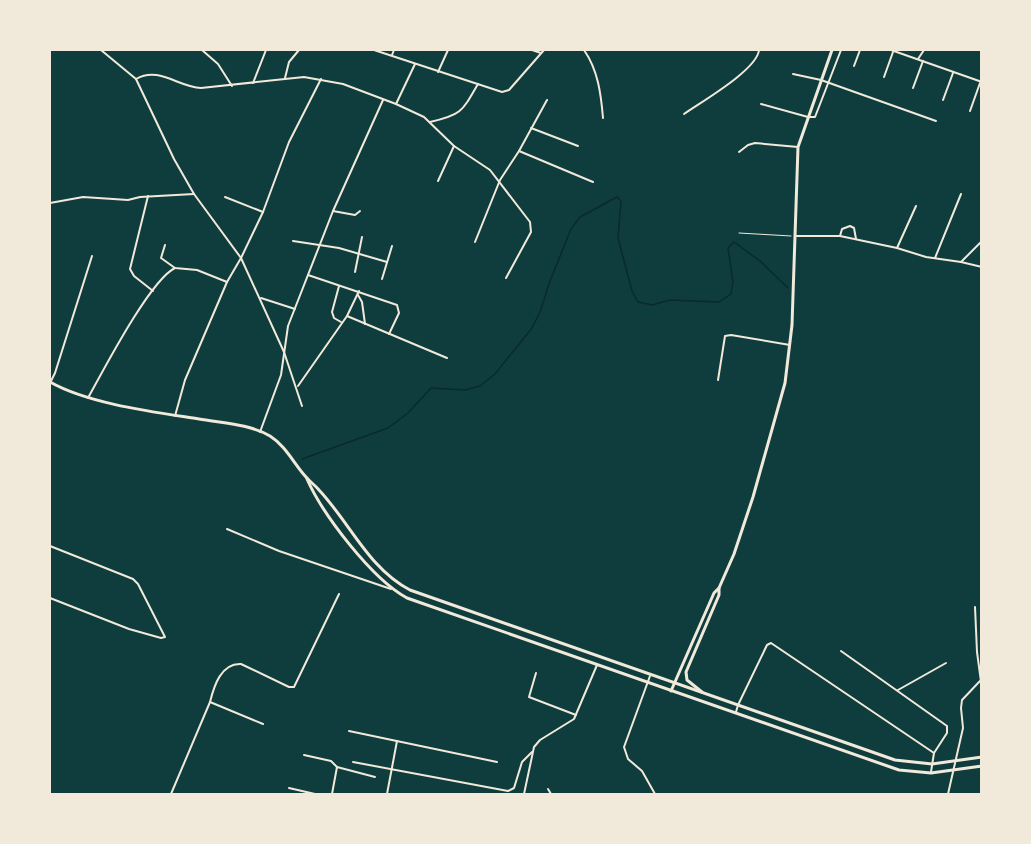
<svg xmlns="http://www.w3.org/2000/svg" width="1031" height="844" font-family="'Space Grotesk',sans-serif">
<rect width="100%" height="100%" fill="#0f3d3e"/>
<g fill="none" stroke-linecap="round" stroke-linejoin="round">
<!-- stream -->
<polyline stroke="#0a2a2b" stroke-width="1.5" points="302,459 388,428 408,413 431,388 465,390 480,386 495,374 532,328 540,312 550,281 571,229 580,217 617,197 621,201 618,238 632,291 638,302 652,305 670,300 719,302 731,294 733,282 728,248 734,242 760,261 788,288"/>
<!-- path -->
<polyline stroke="#f1e9da" stroke-width="1" points="739,233 791,236"/>
<!-- minor -->
<g stroke="#f1e9da" stroke-width="2">
<path d="M101,50L136,79C159,66 178,87 201,88L304,77L343,84L396,104L424,117L454,146L490,170L530,222L531,232L506,278"/>
<polyline points="202,50 218,64 232,86"/>
<polyline points="374,50 502,92 509,90 544,50"/>
<polyline points="532,50 541,53"/>
<path d="M584,50C598,70 601,94 603,118"/>
<polyline points="891,50 982,82"/>
<polyline points="392,55 394,50"/>
<polyline points="918,59 924,50"/>
<polyline points="854,66 860,50"/>
<polyline points="438,72 448,50"/>
<polyline points="793,74 821,80 936,121"/>
<polyline points="884,77 893,52"/>
<polyline points="285,78 289,62 299,50"/>
<polyline points="136,79 174,159 194,194 241,258 284,352 302,406"/>
<polyline points="253,83 266,50"/>
<polyline points="913,88 923,61"/>
<polyline points="943,100 953,73"/>
<polyline points="396,104 415,64"/>
<polyline points="761,104 808,117 815,117 841,50"/>
<polyline points="970,111 980,83"/>
<path d="M684,114C701,102 757,70 759,50"/>
<path d="M430,122C461,115 462,112 478,84"/>
<polyline points="531,128 578,146"/>
<polyline points="519,151 593,182"/>
<polyline points="739,152 748,145 755,143 798,147"/>
<polyline points="438,181 454,146"/>
<polyline points="148,196 130,269 134,276 153,291"/>
<polyline points="225,197 263,212"/>
<polyline points="50,203 83,197 128,200 140,197 194,194"/>
<polyline points="333,211 355,215 360,211"/>
<polyline points="795,236 840,236 897,248 926,257 961,262 982,267"/>
<polyline points="840,236 842,229 850,226 854,228 856,239"/>
<polyline points="293,241 339,248 387,262"/>
<polyline points="475,242 500,180 519,151 547,100"/>
<polyline points="165,245 161,258 175,268 197,270 227,282"/>
<polyline points="897,248 916,206"/>
<polyline points="935,258 961,194"/>
<polyline points="961,262 982,241"/>
<polyline points="355,272 362,237"/>
<polyline points="308,275 397,305 399,313 389,334"/>
<polyline points="382,279 392,246"/>
<polyline points="339,286 332,312 334,318 341,322"/>
<polyline points="358,295 362,302 365,324"/>
<polyline points="261,298 295,309"/>
<polyline points="347,316 447,358"/>
<polyline points="718,380 725,336 731,335 790,345"/>
<polyline points="50,383 55,373 92,256"/>
<polyline points="298,386 347,316 359,291"/>
<path d="M88,398C103,371 150,280 175,268"/>
<polyline points="175,416 185,380 227,282 241,258 263,212 289,142 321,79"/>
<polyline points="260,432 281,375 288,326 333,211 383,100"/>
<polyline points="227,529 279,551 391,589"/>
<polyline points="50,546 133,579 138,584 165,637 161,638 129,629 50,598"/>
<polyline points="975,607 977,652 982,689"/>
<polyline points="841,651 947,726 947,733 934,753 931,772"/>
<polyline points="536,673 529,697 576,715"/>
<polyline points="650,676 624,747 628,759 642,771 655,794"/>
<polyline points="898,690 946,663"/>
<polyline points="210,702 263,724"/>
<polyline points="736,712 738,705 767,645 771,643 934,753"/>
<polyline points="349,731 497,762"/>
<polyline points="304,755 331,761 337,767"/>
<polyline points="353,762 508,791 514,788 522,762 532,752"/>
<polyline points="337,767 375,777"/>
<polyline points="289,788 315,794"/>
<polyline points="548,789 551,794"/>
<path d="M171,794L210,702C214,686 221,663 241,664L289,687H294L339,594"/>
<polyline points="332,794 337,767"/>
<polyline points="387,794 397,741"/>
<polyline points="524,794 534,747 540,740 574,719 597,665"/>
<polyline points="948,794 963,728 961,708 962,700 980,681"/>
</g>
<!-- secondary -->
<g stroke="#f1e9da" stroke-width="3">
<polyline points="671,691 714,593 719,588"/>
<polyline points="702,692 687,680 686,672 719,595 719,588 734,554 753,497 785,383 792,325 798,147 832,50"/>
</g>
<!-- primary -->
<g stroke="#f1e9da" stroke-width="3">
<path d="M50,382C89,404 154,412 199,419C222,423 250,424 270,436C286,446 294,464 306,477C310,482 315,485 319,490C350,523 369,569 410,590L895,760L932,764L982,757"/>
<path d="M307,479C323,515 372,579 407,598L899,770L931,773L982,766"/>
</g>
</g>
<!-- border -->
<rect width="1031" height="844" fill="none" stroke="#f1e9da" stroke-width="102"/>
</svg>
